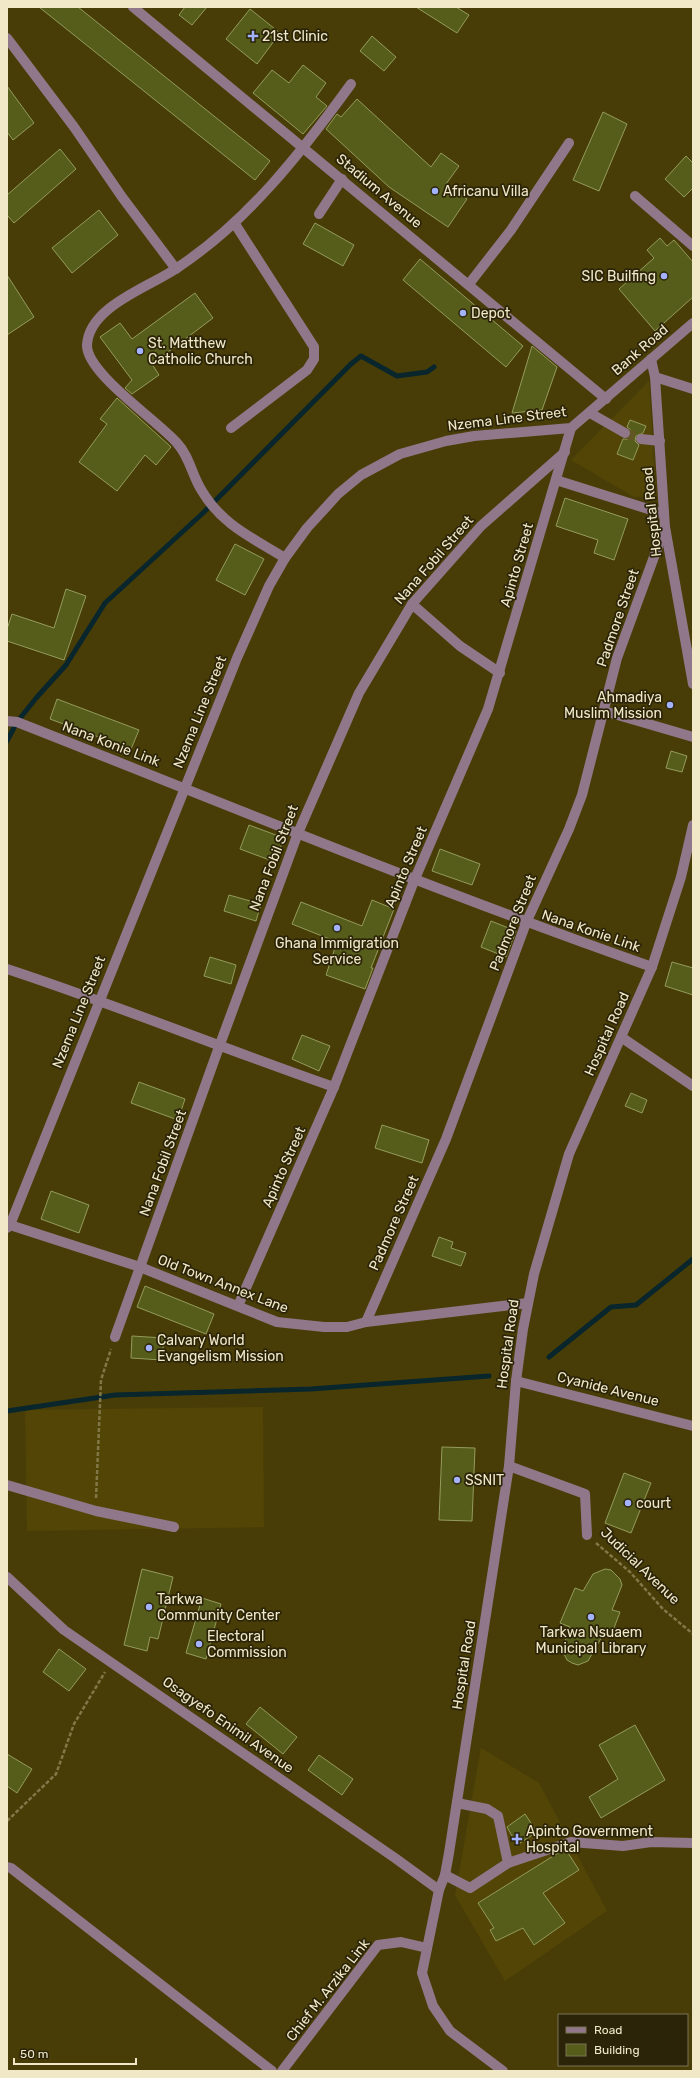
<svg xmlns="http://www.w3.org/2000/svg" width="700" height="2078" font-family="Rubik,sans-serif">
<rect width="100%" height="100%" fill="#493d07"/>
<!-- built -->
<g fill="#534506">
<polygon points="649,381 656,496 634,497 571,460"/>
<polygon points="263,1407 264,1527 27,1531 25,1410"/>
<polygon points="481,1748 539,1783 607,1911 505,1981 455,1895"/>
</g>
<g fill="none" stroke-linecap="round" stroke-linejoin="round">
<!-- stream -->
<g stroke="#09262c" stroke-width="5">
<polyline points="7,741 17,722 37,697 66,665 105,603 203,513 351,364 361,356 397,376 427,372 434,367"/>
<polyline points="549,1357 611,1307 636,1305 693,1259"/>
<polyline points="7,1411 115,1395 311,1389 489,1376"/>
</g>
</g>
<!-- building -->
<g fill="#565c19" stroke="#939c5c">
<polygon points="39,7 78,7 270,161 255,180"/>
<polygon points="185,7 207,7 192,25 179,15"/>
<polygon points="416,7 456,7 469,15 457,33"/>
<polygon points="250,9 280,33 257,64 226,39"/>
<polygon points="372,36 396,57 384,71 360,51"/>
<polygon points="303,65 326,83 316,97 327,106 303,134 253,93 272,70 289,83"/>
<polygon points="7,86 34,123 13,140 7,132"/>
<polygon points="357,99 431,167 441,153 459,166 446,184 467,199 448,227 389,187 326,129 337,114 341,117"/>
<polygon points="603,112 627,124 599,191 573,180"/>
<polygon points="60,149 76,169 14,223 7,215 7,195"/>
<polygon points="686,156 693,163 693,188 684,197 665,179"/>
<polygon points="99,210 118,235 72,273 52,248"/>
<polygon points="315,223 354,245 343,266 303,244"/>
<polygon points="660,238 667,246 674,240 693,262 693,297 655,331 619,289 654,258 647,250"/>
<polygon points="420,259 523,346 506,367 403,280"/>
<polygon points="7,275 34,317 7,335"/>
<polygon points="195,293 213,318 152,364 159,375 132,394 125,388 132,380 100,337 120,323 132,339"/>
<polygon points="532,346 557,367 542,410 512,413"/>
<polygon points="117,398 171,447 156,465 145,455 117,491 79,462 107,424 100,419"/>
<polygon points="630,420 646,426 643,433 636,436 635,441 639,445 633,460 617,454 623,439 628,439 631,436 631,430 627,427"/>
<polygon points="565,498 628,519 614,560 594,553 598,540 556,526"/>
<polygon points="235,544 264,559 245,595 216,580"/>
<polygon points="66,589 86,596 64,660 7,641 7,629 12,614 54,628"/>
<polygon points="57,699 139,730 131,749 50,719"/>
<polygon points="671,751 687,756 682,772 666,768"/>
<polygon points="249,825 284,838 275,862 240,849"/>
<polygon points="440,849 480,864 472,885 432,871"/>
<polygon points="229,895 261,904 256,921 224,911"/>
<polygon points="372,900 394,909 371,968 373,968 365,989 326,975 337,942 292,924 301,902 362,926"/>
<polygon points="491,921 516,931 506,957 481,947"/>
<polygon points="210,957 236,965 231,984 204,976"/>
<polygon points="672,962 693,968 693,995 665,986"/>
<polygon points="302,1035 330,1046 319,1071 292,1059"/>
<polygon points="139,1082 185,1099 178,1120 131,1103"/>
<polygon points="631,1093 647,1100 642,1113 625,1106"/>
<polygon points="382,1125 429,1140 422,1163 375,1148"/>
<polygon points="51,1191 89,1205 79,1233 41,1219"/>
<polygon points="439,1237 453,1242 451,1248 466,1253 461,1266 432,1256"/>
<polygon points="145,1286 214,1314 206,1334 137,1307"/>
<polygon points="132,1336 164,1338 162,1360 131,1358"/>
<polygon points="442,1447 475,1448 472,1521 439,1520"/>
<polygon points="624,1473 651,1483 631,1533 605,1523"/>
<polygon points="142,1569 173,1577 158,1639 150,1637 147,1651 124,1645"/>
<polygon points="605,1569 611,1570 620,1579 622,1585 612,1610 620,1612 611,1636 604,1633 588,1661 578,1665 572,1663 567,1660 562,1650 570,1627 560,1623 575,1588 583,1591 593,1574"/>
<polygon points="202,1598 221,1604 206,1659 186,1653"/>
<polygon points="59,1649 86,1669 69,1691 43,1672"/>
<polygon points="260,1707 297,1737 283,1754 246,1724"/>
<polygon points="635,1725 665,1780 601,1818 589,1797 618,1779 599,1745"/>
<polygon points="7,1754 32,1769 17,1793 7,1786"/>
<polygon points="319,1755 353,1779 342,1795 308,1770"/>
<polygon points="525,1814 537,1832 517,1845 507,1827"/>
<polygon points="566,1850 579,1870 543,1893 565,1923 534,1945 523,1928 496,1941 490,1930 494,1928 478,1903 558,1853"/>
</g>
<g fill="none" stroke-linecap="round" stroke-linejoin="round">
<!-- minor-tunnel -->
<polyline stroke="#625724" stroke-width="10" stroke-dasharray="10 5" stroke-linecap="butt" points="625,433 641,439"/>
<!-- path -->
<g stroke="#827748" stroke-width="2.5" stroke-dasharray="4 2" stroke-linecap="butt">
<polyline points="96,1498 101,1380 111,1349"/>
<polyline points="596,1543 630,1572 663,1609 693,1634"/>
<polyline points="7,1821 56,1774 74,1724 105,1672"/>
</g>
<!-- minor -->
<g stroke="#90788a" stroke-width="10">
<polyline points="133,7 606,399"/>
<polyline points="7,38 74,127 122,197 176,269"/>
<polyline points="635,196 693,246"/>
<polyline points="319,214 342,179"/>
<polyline points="469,284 511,230 569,143"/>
<polyline points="651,359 655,377 665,527 693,684"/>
<polyline points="655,377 693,389"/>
<polyline points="590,413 625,433"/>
<polyline points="231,428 307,370 314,359 314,347 235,224"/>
<polyline points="641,439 660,441"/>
<polyline points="556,480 664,514"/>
<path d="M285,558C253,538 222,525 202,491C192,476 190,457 177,443C158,421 86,373 87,345C89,306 150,287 177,268C248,221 301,153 351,84"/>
<polyline points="412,604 460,646 500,673"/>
<polyline points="604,711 693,737"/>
<path d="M7,721L17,722C228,805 438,892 652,967"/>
<path d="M7,969C117,1005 224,1049 334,1087"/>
<polyline points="621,1037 693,1086"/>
<polyline points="10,1225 140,1267 277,1322 324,1327 347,1327 366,1322 528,1303"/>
<polyline points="7,1228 10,1225 237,658 269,586 285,558 307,528 338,494 361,475 400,454 446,441 474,436 571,428 693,323"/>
<polyline points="238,1306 334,1087 414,881 488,709 571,428"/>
<polyline points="366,1322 446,1139 526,923 569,829 582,795 617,658 665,527"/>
<polyline points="115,1337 219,1047 298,833 359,693 412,604 481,526 565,452"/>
<polyline points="516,1381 693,1426"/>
<polyline points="509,1466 585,1494 587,1535"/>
<polyline points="7,1485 96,1511 174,1527"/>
<polyline points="7,1577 64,1630 395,1858 439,1890"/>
<polyline points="457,1803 487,1809 498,1816 508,1863"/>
<polyline points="7,1867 11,1868 272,2071"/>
<polyline points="445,1875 470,1888 508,1863 571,1842 623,1846 651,1842 693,1843"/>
<polyline points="282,2071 378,1945 401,1942 427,1948"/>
<polyline points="503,2071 450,2031 433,2006 422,1973 439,1890 445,1875 449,1853 509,1466 516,1381 523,1329 534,1274 569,1154 652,967 681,877 693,825"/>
</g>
</g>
<!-- markers -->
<g fill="#a3b2fd" stroke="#2b2409" stroke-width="1.5">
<path d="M251 30h4v4h4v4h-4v4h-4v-4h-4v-4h4z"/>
<circle cx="435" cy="191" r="4"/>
<circle cx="664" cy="276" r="4"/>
<circle cx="463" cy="313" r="4"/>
<circle cx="140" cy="351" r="4"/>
<circle cx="670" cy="705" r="4"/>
<circle cx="337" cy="928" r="4"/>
<circle cx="149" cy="1348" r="4"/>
<circle cx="457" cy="1480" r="4"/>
<circle cx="628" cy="1503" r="4"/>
<circle cx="149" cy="1607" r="4"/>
<circle cx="591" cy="1617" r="4"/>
<circle cx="199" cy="1644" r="4"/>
<path d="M515 1833h4v4h4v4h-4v4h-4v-4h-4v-4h4z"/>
</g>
<g text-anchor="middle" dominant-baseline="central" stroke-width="3.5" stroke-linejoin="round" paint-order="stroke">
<!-- poi labels -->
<g font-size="14" fill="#f0e8c7" stroke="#2b2409" text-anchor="start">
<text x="262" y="36">21st Clinic</text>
<text x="443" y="191">Africanu Villa</text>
<text x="656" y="276" text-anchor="end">SIC Builfing</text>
<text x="471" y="313">Depot</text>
<text x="148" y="343">St. Matthew<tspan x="148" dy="16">Catholic Church</tspan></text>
<text x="662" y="697" text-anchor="end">Ahmadiya<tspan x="662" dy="16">Muslim Mission</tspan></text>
<text x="337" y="943" text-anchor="middle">Ghana Immigration<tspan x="337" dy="16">Service</tspan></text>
<text x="157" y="1340">Calvary World<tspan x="157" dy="16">Evangelism Mission</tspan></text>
<text x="465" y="1480">SSNIT</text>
<text x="636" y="1503">court</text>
<text x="157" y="1599">Tarkwa<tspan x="157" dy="16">Community Center</tspan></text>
<text x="591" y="1632" text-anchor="middle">Tarkwa Nsuaem<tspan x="591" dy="16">Municipal Library</tspan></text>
<text x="207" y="1636">Electoral<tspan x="207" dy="16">Commission</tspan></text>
<text x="526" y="1831">Apinto Government<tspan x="526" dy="16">Hospital</tspan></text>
</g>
<!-- street labels -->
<g font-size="14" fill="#f0e8c7" stroke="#2b2409">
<text transform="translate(379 191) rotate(40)">Stadium Avenue</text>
<text transform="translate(640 350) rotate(-41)">Bank Road</text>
<text transform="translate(507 419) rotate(-7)">Nzema Line Street</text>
<text transform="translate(652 512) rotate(-96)">Hospital Road</text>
<text transform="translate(434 560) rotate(-49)">Nana Fobil Street</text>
<text transform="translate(517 565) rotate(-74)">Apinto Street</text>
<text transform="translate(618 618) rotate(-71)">Padmore Street</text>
<text transform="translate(200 712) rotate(-68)">Nzema Line Street</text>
<text transform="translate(111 744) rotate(21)">Nana Konie Link</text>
<text transform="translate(274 858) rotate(-69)">Nana Fobil Street</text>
<text transform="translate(406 867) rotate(-67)">Apinto Street</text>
<text transform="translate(513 923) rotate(-68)">Padmore Street</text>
<text transform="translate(591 931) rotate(19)">Nana Konie Link</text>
<text transform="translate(79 1012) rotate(-68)">Nzema Line Street</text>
<text transform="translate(607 1034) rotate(-66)">Hospital Road</text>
<text transform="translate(163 1163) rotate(-70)">Nana Fobil Street</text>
<text transform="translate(284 1167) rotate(-66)">Apinto Street</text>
<text transform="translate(394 1223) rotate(-66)">Padmore Street</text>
<text transform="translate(223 1284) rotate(21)">Old Town Annex Lane</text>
<text transform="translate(508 1344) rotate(-82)">Hospital Road</text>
<text transform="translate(608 1389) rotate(14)">Cyanide Avenue</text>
<text transform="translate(640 1566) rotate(44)">Judicial Avenue</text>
<text transform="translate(464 1665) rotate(-81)">Hospital Road</text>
<text transform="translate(228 1725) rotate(35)">Osagyefo Enimil Avenue</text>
<text transform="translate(328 1990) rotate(-52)">Chief M. Arzika Link</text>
</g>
</g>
<!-- border -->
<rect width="700" height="2078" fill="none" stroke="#f0e8c7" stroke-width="16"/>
<!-- legend -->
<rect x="558" y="2014" width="130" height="52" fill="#2b2409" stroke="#7a7255"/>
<rect x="566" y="2027" width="20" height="6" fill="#90788a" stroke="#7a7255"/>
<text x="594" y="2034" font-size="12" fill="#f0e8c7">Road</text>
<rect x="566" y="2044" width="20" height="12" fill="#565c19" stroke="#7a7255"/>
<text x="594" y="2054" font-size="12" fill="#f0e8c7">Building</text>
<!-- scale -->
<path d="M14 2058v6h122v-6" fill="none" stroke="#f0e8c7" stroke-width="2"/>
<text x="20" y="2058" font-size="12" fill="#f0e8c7" stroke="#2b2409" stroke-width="3" paint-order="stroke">50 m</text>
</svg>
